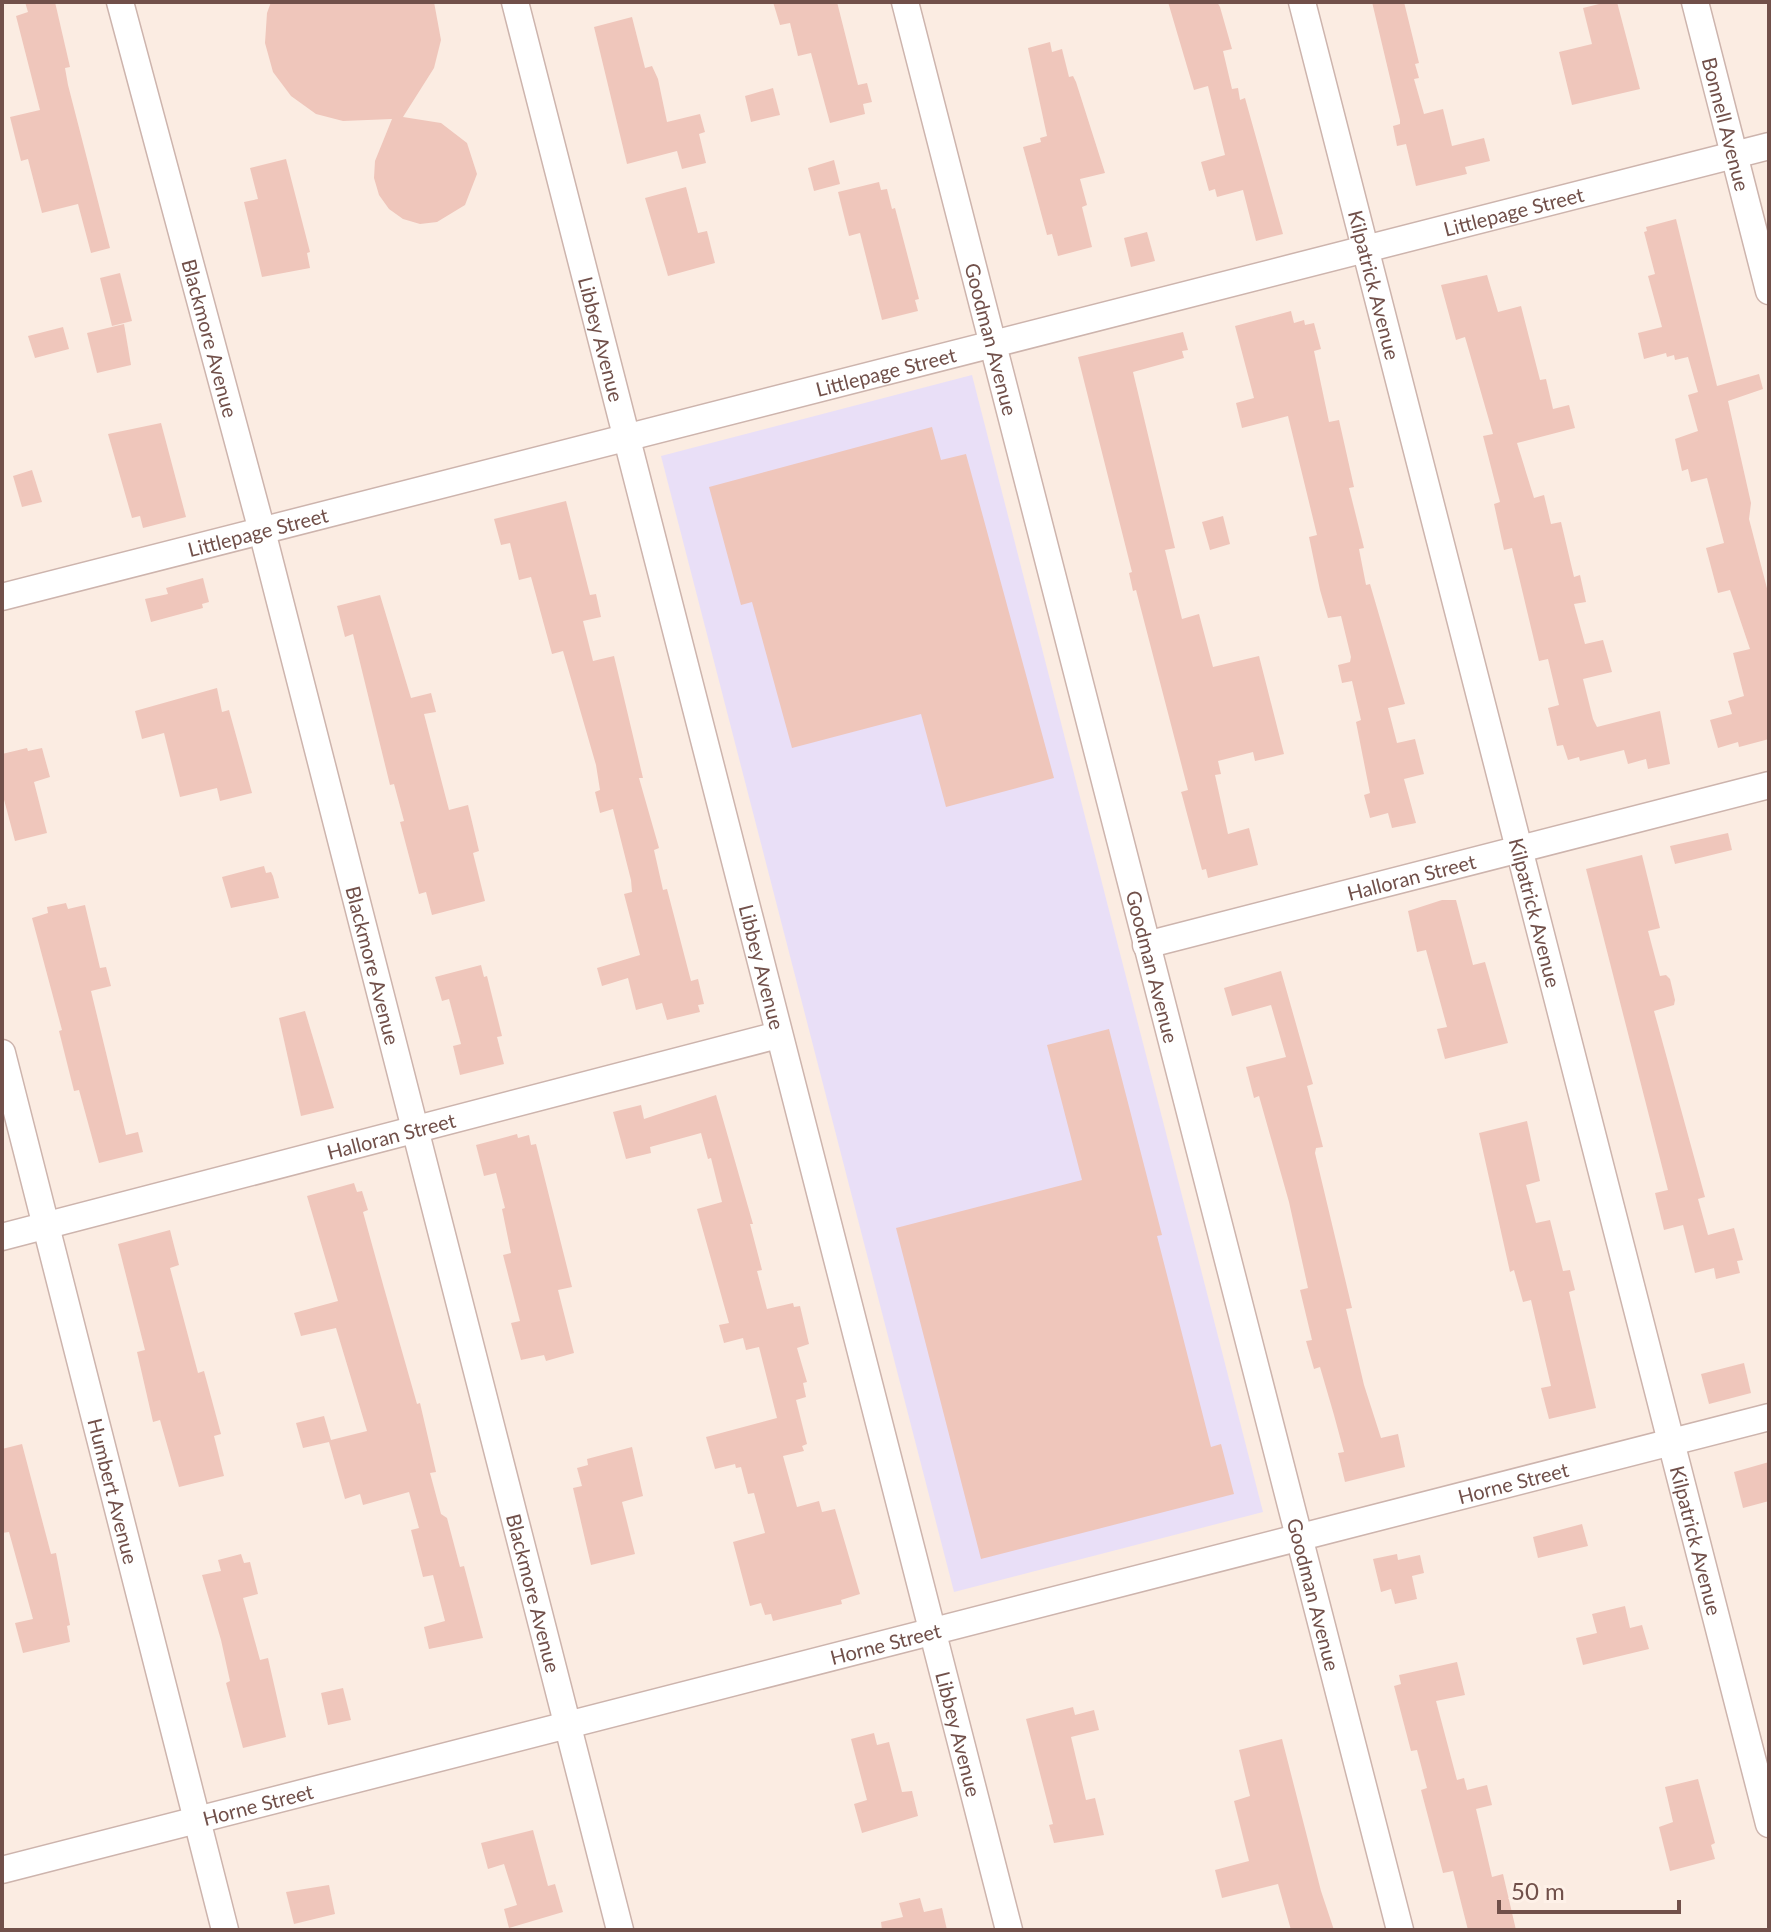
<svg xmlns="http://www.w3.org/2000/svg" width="1771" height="1932" font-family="Lato,sans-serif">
<rect width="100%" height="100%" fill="#fbece2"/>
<!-- education -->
<polygon fill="#e9dff7" points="972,375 1263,1512 954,1592 661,456"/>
<!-- building -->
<g fill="#efc6bb">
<polygon points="25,2 55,2 70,67 65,68 68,85 110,248 91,253 78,204 42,213 28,159 21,161 10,117 40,110 16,16 28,12"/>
<polygon points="271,2 434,2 441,40 434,68 403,117 441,123 467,143 477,174 465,205 437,222 420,224 403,219 389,209 379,195 374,178 375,161 392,119 343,121 316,114 291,96 273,72 265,43 267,13"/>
<polygon points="773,2 837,2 858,85 867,83 872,102 863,104 865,114 830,123 811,53 798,56 790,23 780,25"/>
<polygon points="1168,2 1217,2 1220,7 1232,49 1223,51 1232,89 1238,88 1240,100 1245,98 1283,234 1256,241 1243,190 1217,197 1215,189 1209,191 1201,162 1225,155 1208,86 1194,90"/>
<polygon points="1372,2 1404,2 1419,63 1415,64 1419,78 1414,79 1424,114 1443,109 1452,146 1484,138 1490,161 1465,167 1467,174 1416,186 1406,144 1397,146 1393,126 1400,124 1400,120"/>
<polygon points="1607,2 1617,2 1640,89 1572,105 1559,52 1592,44 1583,8"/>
<polygon points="632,17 645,68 652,66 658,79 667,122 700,114 705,132 699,134 706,163 682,169 677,151 627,164 594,27"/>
<polygon points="1050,42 1052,52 1062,49 1069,77 1073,76 1076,82 1105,173 1080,179 1087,205 1082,207 1092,247 1058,256 1052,234 1047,235 1023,147 1041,142 1040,138 1047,136 1028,48"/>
<polygon points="773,88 780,115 751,122 745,96"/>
<polygon points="286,159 310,252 307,253 310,268 262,277 244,202 258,199 250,168"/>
<polygon points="834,160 840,184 814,191 808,168"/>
<polygon points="879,182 881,190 887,189 892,209 895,208 919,299 915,300 918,311 882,320 860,233 849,236 838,192"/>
<polygon points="686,187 698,233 707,231 715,263 668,276 645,198"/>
<polygon points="1676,219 1717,386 1759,374 1763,389 1728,401 1751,503 1749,519 1769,596 1769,739 1739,747 1738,742 1718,748 1710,720 1732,714 1728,701 1744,696 1733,653 1750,649 1730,590 1718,593 1706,548 1724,543 1707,478 1691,482 1688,469 1682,471 1675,439 1698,431 1688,395 1698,392 1688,357 1675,360 1674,355 1667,357 1666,353 1644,359 1638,333 1662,327 1648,276 1655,274 1644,232 1647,231 1646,227"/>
<polygon points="1147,232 1155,261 1131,267 1124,238"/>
<polygon points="120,273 132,321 112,326 100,278"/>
<polygon points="1487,275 1498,312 1521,306 1540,380 1546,379 1553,409 1569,405 1575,428 1517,443 1534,498 1544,495 1551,524 1561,522 1574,577 1580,575 1586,602 1574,604 1585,644 1603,640 1612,672 1583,679 1593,719 1597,727 1660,711 1670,764 1648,769 1646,759 1628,764 1624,750 1580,761 1579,757 1568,760 1563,745 1557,746 1548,708 1559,705 1548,659 1539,661 1512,548 1504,550 1494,504 1500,502 1483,436 1493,434 1465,337 1456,340 1441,285"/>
<polygon points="1291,311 1294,323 1304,320 1305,325 1314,323 1321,349 1314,351 1329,422 1339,420 1354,487 1349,488 1364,548 1359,549 1366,585 1370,584 1405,704 1388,708 1397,743 1415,739 1424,774 1404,779 1416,823 1392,828 1388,813 1370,818 1364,795 1370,793 1356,722 1361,720 1352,681 1342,683 1338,665 1350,662 1351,657 1341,616 1328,618 1320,590 1309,537 1317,535 1288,416 1242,428 1236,403 1254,398 1235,326"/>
<polygon points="124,324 131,365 97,373 87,333"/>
<polygon points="63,327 69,349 35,358 28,336"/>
<polygon points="1183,332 1188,350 1182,351 1184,358 1133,372 1175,548 1165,550 1182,619 1199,614 1213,667 1259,656 1284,754 1255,761 1253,752 1218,761 1221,774 1215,775 1228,834 1249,828 1258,865 1208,878 1206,869 1202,870 1182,795 1181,792 1188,790 1136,590 1133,591 1129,573 1132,572 1078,357"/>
<polygon points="161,423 186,517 143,528 140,516 132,518 108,434"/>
<polygon points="932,427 941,460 966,454 1054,778 946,807 921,714 792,748 752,602 741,605 709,487"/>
<polygon points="32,470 42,502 22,507 13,476"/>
<polygon points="566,501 590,595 596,594 601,617 583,621 593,661 614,656 643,778 639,778 659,848 654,850 663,890 667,889 691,981 698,979 704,1004 698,1005 700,1012 667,1020 662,1003 636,1010 628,978 602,986 597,968 640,955 624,894 632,892 631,880 613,809 600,813 595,792 600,790 596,765 563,651 552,654 531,577 519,580 510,543 501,545 494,519"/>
<polygon points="1223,516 1230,544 1210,550 1202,522"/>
<polygon points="203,578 209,602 202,604 203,608 151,622 145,599 168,594 166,588"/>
<polygon points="380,595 411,698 431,693 436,712 424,714 449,810 468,805 479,851 473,853 485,901 432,915 426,892 419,894 400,822 404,821 394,784 390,785 353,634 345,637 337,606"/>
<polygon points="217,688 222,712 229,710 252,793 220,801 217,788 180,797 164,733 142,739 135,711"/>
<polygon points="27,748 28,751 42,748 50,777 34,782 47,833 15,841 2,792 2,754"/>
<polygon points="1728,833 1732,850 1675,864 1670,846"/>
<polygon points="1642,855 1660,928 1648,931 1660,976 1666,975 1670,979 1675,1000 1674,1005 1654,1011 1705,1197 1698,1199 1708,1235 1734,1228 1743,1260 1737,1261 1740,1273 1716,1279 1714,1268 1695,1273 1683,1225 1664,1230 1655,1193 1668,1190 1586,869"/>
<polygon points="264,866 266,873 271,872 273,876 279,898 231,908 222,877"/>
<polygon points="1442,900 1456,900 1473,965 1485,962 1508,1043 1445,1059 1437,1029 1447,1027 1426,950 1417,952 1408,911"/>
<polygon points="66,903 68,909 85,905 100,968 106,967 111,986 91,991 126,1135 138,1132 143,1152 99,1163 79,1090 74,1091 59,1031 62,1030 32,918 48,913 47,907"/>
<polygon points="481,965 484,977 487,976 502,1036 497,1037 504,1064 460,1075 453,1046 461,1044 449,999 442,1001 435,977"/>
<polygon points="1281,971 1313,1084 1307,1086 1323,1147 1316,1148 1315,1153 1352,1308 1346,1309 1364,1385 1381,1438 1398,1434 1405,1467 1345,1482 1338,1453 1344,1452 1334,1415 1320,1367 1314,1369 1306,1341 1312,1340 1300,1290 1308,1288 1289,1202 1259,1096 1254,1098 1246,1067 1286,1057 1271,1005 1232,1016 1224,988"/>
<polygon points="305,1011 334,1108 301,1116 279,1018"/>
<polygon points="1109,1029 1162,1235 1157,1236 1211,1447 1221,1444 1234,1494 981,1559 896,1228 1082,1180 1047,1045"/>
<polygon points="716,1095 753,1224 750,1224 762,1270 757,1271 767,1309 793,1303 794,1307 800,1306 809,1344 797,1348 807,1382 803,1383 806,1397 796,1400 807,1444 802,1446 804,1451 783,1456 797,1507 819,1501 822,1512 835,1509 860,1594 841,1600 842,1604 773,1621 771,1614 765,1615 761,1603 750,1606 733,1542 765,1533 754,1493 748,1494 741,1467 736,1468 735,1464 715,1469 706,1437 777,1418 759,1347 746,1350 743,1338 724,1343 719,1325 729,1323 697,1209 722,1202 711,1158 708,1159 701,1133 650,1147 651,1153 626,1159 613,1112 641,1105 644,1119"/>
<polygon points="1527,1121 1540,1181 1526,1185 1536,1223 1550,1220 1563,1271 1570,1270 1575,1290 1569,1292 1596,1408 1549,1419 1541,1388 1551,1386 1531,1300 1523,1302 1514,1270 1510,1272 1479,1133"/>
<polygon points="517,1134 518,1138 529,1135 531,1145 536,1144 572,1287 558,1290 574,1353 546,1361 544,1355 521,1360 511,1323 520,1321 503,1255 511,1253 502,1209 505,1208 496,1173 484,1176 476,1145"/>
<polygon points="354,1183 357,1192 362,1191 368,1210 363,1212 384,1288 417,1404 420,1403 436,1472 430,1473 441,1514 447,1518 460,1567 464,1566 483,1638 429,1649 424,1627 445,1621 433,1575 423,1577 411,1530 419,1528 409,1492 363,1505 360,1494 345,1499 329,1442 303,1448 296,1423 324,1416 331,1440 367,1431 336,1328 301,1336 294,1313 338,1301 307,1196"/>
<polygon points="170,1230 179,1265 170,1268 198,1373 204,1371 221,1434 214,1436 224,1476 179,1487 160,1420 153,1422 137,1352 145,1350 118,1244"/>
<polygon points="1744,1363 1751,1393 1709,1404 1701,1374"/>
<polygon points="22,1444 51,1554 56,1553 70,1625 67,1626 70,1642 23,1653 15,1623 33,1619 9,1532 2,1533 2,1449"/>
<polygon points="632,1447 643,1496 622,1502 635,1554 591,1565 573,1488 582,1486 577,1468 588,1465 587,1459"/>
<polygon points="1769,1462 1769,1501 1743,1508 1734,1472"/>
<polygon points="1582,1524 1588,1546 1538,1558 1533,1537"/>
<polygon points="241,1554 244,1563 250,1562 258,1594 243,1598 260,1660 268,1658 286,1737 243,1748 226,1683 230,1681 221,1640 202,1575 221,1571 218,1560"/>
<polygon points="1397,1554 1398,1560 1420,1555 1424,1573 1412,1576 1417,1599 1395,1604 1391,1589 1381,1592 1373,1559"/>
<polygon points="1625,1606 1630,1628 1642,1625 1649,1649 1583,1665 1576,1638 1597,1633 1592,1614"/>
<polygon points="1457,1662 1465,1695 1436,1701 1457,1780 1464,1778 1467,1790 1487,1785 1492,1805 1476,1809 1492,1877 1503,1874 1516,1930 1468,1930 1453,1871 1443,1873 1421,1790 1427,1788 1417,1750 1411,1751 1394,1686 1401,1684 1399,1675"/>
<polygon points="343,1688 351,1720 328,1725 321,1693"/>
<polygon points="1073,1707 1075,1715 1094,1710 1099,1730 1071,1737 1086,1800 1095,1798 1104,1835 1054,1843 1049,1825 1053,1824 1026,1719"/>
<polygon points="874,1733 877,1745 889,1742 902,1792 912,1791 918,1816 862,1833 854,1804 867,1800 851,1739"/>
<polygon points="1282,1739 1321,1891 1334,1930 1291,1930 1278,1884 1222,1898 1215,1870 1249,1861 1234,1801 1250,1796 1239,1750"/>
<polygon points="1698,1779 1715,1843 1711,1845 1715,1859 1670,1871 1659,1827 1673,1822 1665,1787"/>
<polygon points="533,1830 548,1886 555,1884 563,1912 509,1928 504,1909 517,1905 504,1864 488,1869 481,1843"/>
<polygon points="329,1885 335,1914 294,1924 286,1892"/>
<polygon points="920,1898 924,1912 942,1908 947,1930 882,1930 881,1922 903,1917 899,1903"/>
</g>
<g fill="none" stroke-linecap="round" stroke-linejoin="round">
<!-- minor casing -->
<g stroke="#cdb4ad" stroke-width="29">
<g id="minor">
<path id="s1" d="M120,2L262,531L620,1930"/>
<path id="s2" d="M515,2L1009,1930"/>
<path id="s3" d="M905,2L1400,1930"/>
<path id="s4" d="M1302,2L1769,1824"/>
<path id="s5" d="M1695,2L1769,291"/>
<path id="s6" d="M2,597L1769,146"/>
<path id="s7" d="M1146,945L1769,785"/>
<path id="s8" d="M2,1053L225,1930"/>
<path id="s9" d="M2,1237L778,1035"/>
<path id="s10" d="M2,1870L1769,1417"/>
</g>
</g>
<!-- minor -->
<use href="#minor" stroke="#fff" stroke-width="26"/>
</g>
<g text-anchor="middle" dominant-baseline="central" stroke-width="6" stroke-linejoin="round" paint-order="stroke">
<!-- street labels -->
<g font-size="20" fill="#71504a" stroke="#fef1e8">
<text stroke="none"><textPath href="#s5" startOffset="126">Bonnell Avenue</textPath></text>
<text stroke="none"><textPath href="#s6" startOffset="1560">Littlepage Street</textPath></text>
<text stroke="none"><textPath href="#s4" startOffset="292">Kilpatrick Avenue</textPath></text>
<text stroke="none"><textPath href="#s1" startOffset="348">Blackmore Avenue</textPath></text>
<text stroke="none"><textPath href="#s3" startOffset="348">Goodman Avenue</textPath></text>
<text stroke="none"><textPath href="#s2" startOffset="348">Libbey Avenue</textPath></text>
<text stroke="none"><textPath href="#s6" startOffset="912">Littlepage Street</textPath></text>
<text stroke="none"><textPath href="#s6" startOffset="264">Littlepage Street</textPath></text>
<text stroke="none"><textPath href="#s7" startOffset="274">Halloran Street</textPath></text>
<text stroke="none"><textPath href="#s4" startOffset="940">Kilpatrick Avenue</textPath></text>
<text stroke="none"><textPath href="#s1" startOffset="996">Blackmore Avenue</textPath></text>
<text stroke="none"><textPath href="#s2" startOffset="996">Libbey Avenue</textPath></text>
<text stroke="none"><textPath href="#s3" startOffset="996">Goodman Avenue</textPath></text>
<text stroke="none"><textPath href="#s9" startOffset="402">Halloran Street</textPath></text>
<text stroke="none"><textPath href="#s10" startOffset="1560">Horne Street</textPath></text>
<text stroke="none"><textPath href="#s8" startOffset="452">Humbert Avenue</textPath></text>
<text stroke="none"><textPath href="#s4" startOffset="1588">Kilpatrick Avenue</textPath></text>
<text stroke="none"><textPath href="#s1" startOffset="1644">Blackmore Avenue</textPath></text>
<text stroke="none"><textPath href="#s3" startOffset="1644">Goodman Avenue</textPath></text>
<text stroke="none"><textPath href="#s10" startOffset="912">Horne Street</textPath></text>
<text stroke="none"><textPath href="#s2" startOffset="1788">Libbey Avenue</textPath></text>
<text stroke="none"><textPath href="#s10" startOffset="264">Horne Street</textPath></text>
</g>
</g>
<!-- border -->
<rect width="1771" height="1932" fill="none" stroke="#71504a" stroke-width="8"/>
<!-- scale -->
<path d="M1499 1900v12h180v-12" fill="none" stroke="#71504a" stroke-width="4"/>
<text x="1511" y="1900" font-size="24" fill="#71504a" stroke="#fef1e8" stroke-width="6" paint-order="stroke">50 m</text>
</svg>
